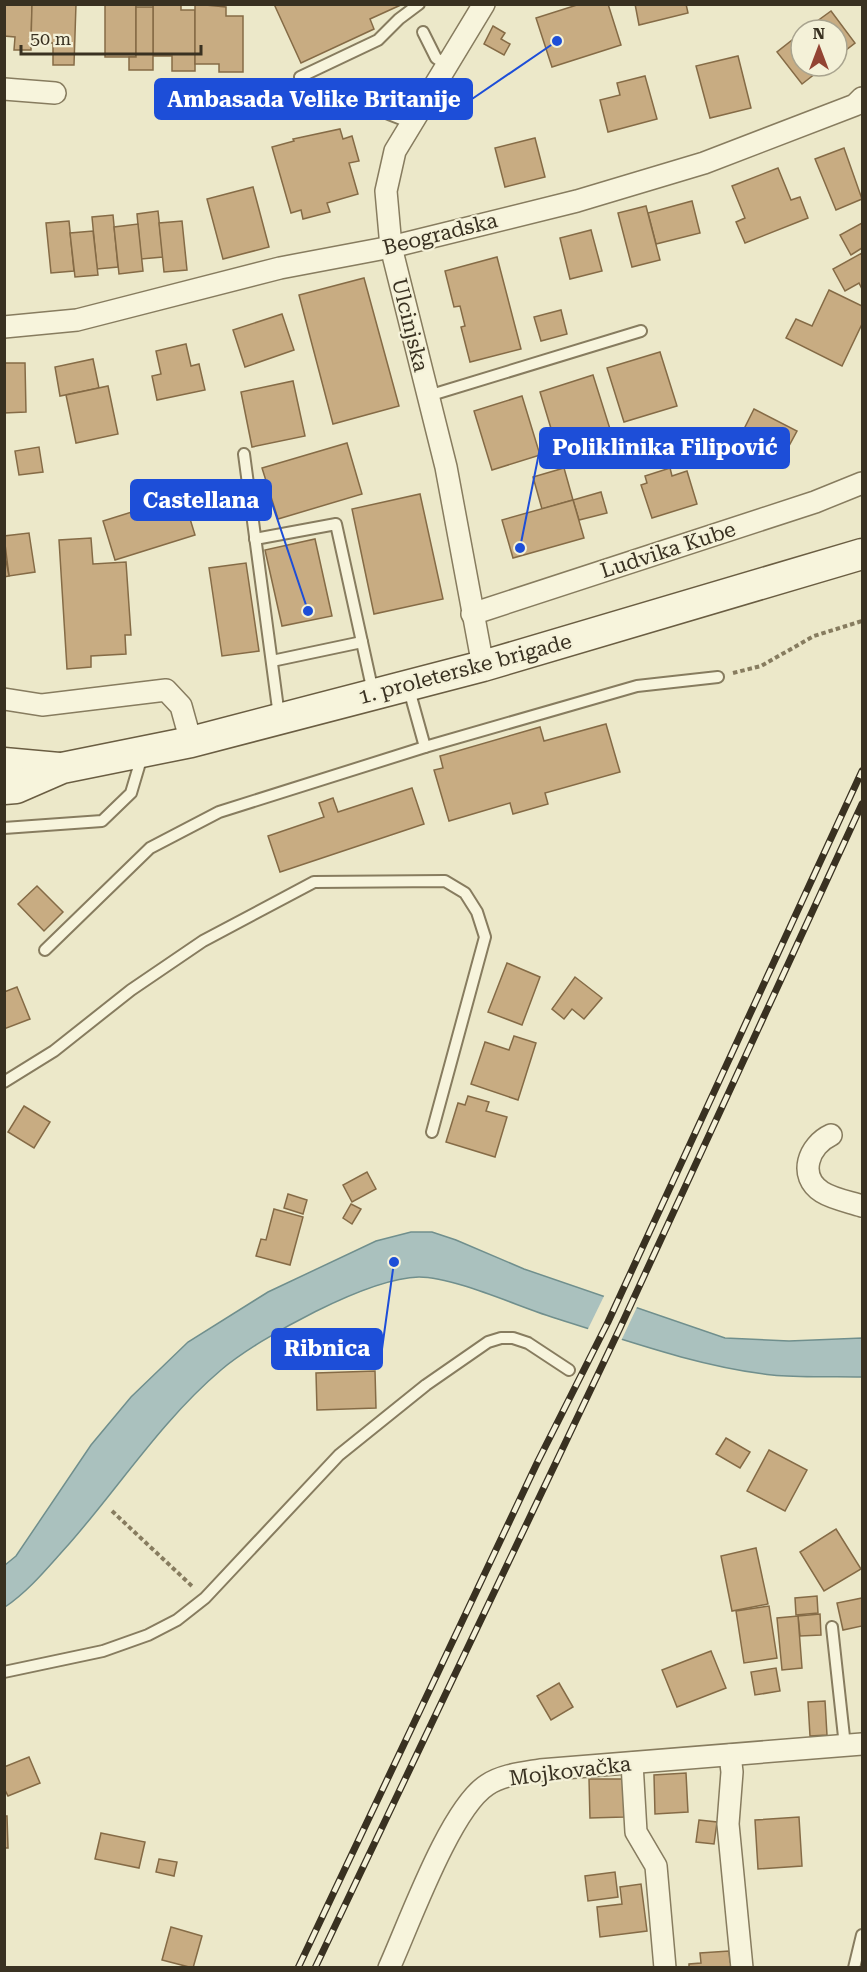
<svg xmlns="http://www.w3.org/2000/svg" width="867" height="1972" font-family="'Roboto Serif',serif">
<rect width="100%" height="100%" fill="#ece8c9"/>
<!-- water -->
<path fill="#aac1be" stroke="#708f8d" stroke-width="1.5" d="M411,1232H432L456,1240L524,1269L725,1338L789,1341L862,1338V1377C833,1376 802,1378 772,1375C700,1367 628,1341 558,1319C521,1308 455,1277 419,1277C368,1278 260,1337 221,1370C162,1420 119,1487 69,1544C48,1567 30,1590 5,1607V1565L16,1556L91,1445L131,1397L188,1342L268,1292L376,1241Z"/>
<!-- pier -->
<polygon fill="#ece8c9" points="605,1294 638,1305 621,1341 587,1331"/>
<!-- building -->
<g fill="#c8ac82" stroke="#856b46" stroke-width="1.5">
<polygon points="4,4 32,4 31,50 14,50 15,37 4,36"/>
<polygon points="32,4 76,4 74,65 53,65 53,43 31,42"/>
<rect x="105" y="4" width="31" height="53"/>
<polygon points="153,4 181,4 181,10 195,10 195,71 172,71 172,56 153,56"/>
<polygon points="195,4 226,7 226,16 243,16 243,72 219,72 219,64 195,64"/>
<polygon points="274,4 403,4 370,19 374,29 301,63"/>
<polygon points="580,4 608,4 621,45 552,67 536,18"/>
<polygon points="635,4 686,4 688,13 639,25"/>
<polygon points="136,7 153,7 153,70 129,70 129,57 136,57"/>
<polygon points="831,11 855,43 837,57 837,30 805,30"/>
<polygon points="493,26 505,33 501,39 510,44 504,55 484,44"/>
<polygon points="801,33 801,66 825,66 802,84 777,52"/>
<polygon points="738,56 751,108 710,118 696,66"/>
<polygon points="645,76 657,119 608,132 600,100 620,95 617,83"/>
<polygon points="340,129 343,139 352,136 359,161 349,163 358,194 327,203 330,212 303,219 301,210 291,213 272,147 294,141 293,139"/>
<polygon points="535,138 545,177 505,187 495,148"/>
<polygon points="844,148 862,199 836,210 815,159"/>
<polygon points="778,168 791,200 800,197 808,218 745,243 736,222 745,218 732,186"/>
<polygon points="253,187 269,247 223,259 207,199"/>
<polygon points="692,201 700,233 656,244 648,213"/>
<polygon points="646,206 660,260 632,267 618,213"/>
<polygon points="158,211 163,257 141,259 137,214"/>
<polygon points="113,215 118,267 97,269 92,217"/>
<polygon points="69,221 74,271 51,273 46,223"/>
<polygon points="182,221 187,270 164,272 159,223"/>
<polygon points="862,223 862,248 851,255 840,235"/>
<polygon points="138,224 143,271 119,274 114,227"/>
<polygon points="591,230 602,271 570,279 560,238"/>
<polygon points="93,231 98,275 75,277 70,233"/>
<polygon points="862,253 862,289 859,283 845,291 833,269"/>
<polygon points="497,257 521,349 470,362 461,327 465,326 460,306 454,307 445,271"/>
<polygon points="364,278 399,406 333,424 299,295"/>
<polygon points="829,290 862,306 862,324 842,366 786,338 796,319 812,326"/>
<polygon points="561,310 567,334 541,341 534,317"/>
<polygon points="282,314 294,350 245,367 233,330"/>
<polygon points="186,344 191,366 199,364 205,390 157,400 152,376 161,374 156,351"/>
<polygon points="660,352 677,406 624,422 607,368"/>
<polygon points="93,359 99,388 60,396 55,367"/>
<polygon points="4,363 25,363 26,412 4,413"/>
<polygon points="593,375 610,429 556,445 540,392"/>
<polygon points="293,381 305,436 252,447 241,392"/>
<polygon points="108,386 118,434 76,443 66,395"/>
<polygon points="522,396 540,455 492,470 474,411"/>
<polygon points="754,409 797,431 777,468 735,447"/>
<polygon points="347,443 362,494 278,519 262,468"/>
<polygon points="39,447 43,472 19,475 15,451"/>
<polygon points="564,468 573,500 542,509 533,477"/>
<polygon points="670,468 672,476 687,471 697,504 652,518 641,485 647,483 645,476"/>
<polygon points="601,492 607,513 579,520 573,500"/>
<polygon points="420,494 443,599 374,614 352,509"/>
<polygon points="183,496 195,535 115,560 103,521"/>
<polygon points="573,500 584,538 513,558 502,520"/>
<polygon points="29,533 35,572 9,576 4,536"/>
<polygon points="91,538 93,564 126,562 131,635 125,635 126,654 91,656 91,667 67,669 59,540"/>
<polygon points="315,539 332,616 282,626 265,550"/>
<polygon points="4,550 9,576 4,577"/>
<polygon points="246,563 259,651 222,656 209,568"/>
<polygon points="606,724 620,772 545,793 548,804 513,814 510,803 449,821 434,770 443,768 440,756 540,727 544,741"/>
<polygon points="412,788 424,824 280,872 268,836 324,817 319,803 333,798 338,812"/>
<polygon points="37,886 63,912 44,931 18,904"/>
<polygon points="507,963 540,977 522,1025 488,1012"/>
<polygon points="575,977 602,998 584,1019 572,1009 564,1019 552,1009"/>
<polygon points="17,987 30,1019 4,1029 4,992"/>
<polygon points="514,1036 536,1043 518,1100 471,1084 485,1042 509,1050"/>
<polygon points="468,1096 489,1102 486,1111 507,1117 495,1157 446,1142 458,1103 465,1105"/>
<polygon points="24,1106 50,1122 34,1148 8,1132"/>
<polygon points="367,1172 376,1189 352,1202 343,1185"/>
<polygon points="288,1194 307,1200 303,1214 284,1208"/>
<polygon points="351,1204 361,1209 352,1224 343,1218"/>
<polygon points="274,1209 303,1217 290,1265 256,1256 261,1239 266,1240"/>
<polygon points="375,1371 376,1408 317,1410 316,1373"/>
<polygon points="726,1438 750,1452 740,1468 716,1454"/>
<polygon points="769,1450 807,1470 785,1511 747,1491"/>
<polygon points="836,1529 861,1569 824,1591 800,1552"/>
<polygon points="756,1548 768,1604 732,1611 721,1556"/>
<polygon points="817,1596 818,1613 796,1615 795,1598"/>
<polygon points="862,1598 862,1626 843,1630 837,1603"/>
<polygon points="769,1606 777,1658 744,1663 736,1611"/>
<polygon points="820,1614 821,1635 800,1636 798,1616"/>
<polygon points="798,1616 802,1668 782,1670 777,1618"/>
<polygon points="711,1651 726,1688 677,1707 662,1670"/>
<polygon points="776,1668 780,1691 755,1695 751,1672"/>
<polygon points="559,1683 573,1707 551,1720 537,1696"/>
<polygon points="825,1701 827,1735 810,1736 808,1702"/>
<polygon points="29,1757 40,1783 8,1796 4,1788 4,1767"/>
<polygon points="686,1773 688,1812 655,1814 654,1775"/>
<polygon points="589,1779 624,1779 624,1817 590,1818"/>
<polygon points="4,1816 7,1816 8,1848 4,1848"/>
<polygon points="799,1817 802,1866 758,1869 755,1820"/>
<polygon points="699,1820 717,1822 714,1844 696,1842"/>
<polygon points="101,1833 145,1842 139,1868 95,1859"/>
<polygon points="159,1859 177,1862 174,1876 156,1872"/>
<polygon points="615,1872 618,1897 588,1901 585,1876"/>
<polygon points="641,1884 647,1931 600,1937 597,1907 622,1904 620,1887"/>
<polygon points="171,1927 202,1936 193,1968 162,1960"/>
<polygon points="729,1951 730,1962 740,1961 740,1968 689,1968 689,1964 701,1963 700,1953"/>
</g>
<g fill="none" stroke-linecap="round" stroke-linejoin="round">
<!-- service casing -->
<g stroke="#877c5f" stroke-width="14">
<g id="service">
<polyline points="423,32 436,58 447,65"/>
<polyline points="300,77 378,40 399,19 419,4"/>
<path d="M352,85C365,108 388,113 411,123"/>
<polyline points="428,396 641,331"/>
<polyline points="244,454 279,716"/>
<polyline points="255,539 336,524 373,692"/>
<polyline points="272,661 362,642"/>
<polyline points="408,686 425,747"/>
<polyline points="4,828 102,821 131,793 142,756"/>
<polyline points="45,950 150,848 219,812 425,747 637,686 718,677"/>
<polyline points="4,1082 54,1051 131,990 203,941 314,882 445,881 465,893 477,912 485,937 432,1132"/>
<polyline points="832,1627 845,1746"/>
<polyline points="4,1672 103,1651 148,1635 177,1620 205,1598 339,1455 426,1385 488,1342 501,1338 513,1338 528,1343 569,1370"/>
<polyline points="854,1968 862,1935"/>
</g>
</g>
<!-- minor casing -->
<g stroke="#877c5f" stroke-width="24">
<g id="minor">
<polyline points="4,89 55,93"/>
<polyline points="4,327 77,320 280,268 391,247 577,201 704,163 855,105 862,98"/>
<polyline points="472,614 815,502 862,483"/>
<polyline points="483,666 446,467 391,247 386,191 395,151 484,4"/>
<polyline points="4,699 42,705 166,690 181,706 191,742"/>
<path d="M831,1135C809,1145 797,1176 822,1192C833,1199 850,1202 862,1206"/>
<polyline points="730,1755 732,1772 728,1824 742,1968"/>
<polyline points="632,1763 636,1832 656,1866 665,1968"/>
<path d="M389,1968C409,1924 450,1809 487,1785C502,1775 522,1773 540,1770L862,1744"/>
</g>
</g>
<!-- secondary casing -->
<g stroke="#6a5d42" stroke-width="33">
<g id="secondary">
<polyline points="4,763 59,768"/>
<polyline points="4,789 16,788 62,768 191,742 483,666 862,554"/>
</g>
</g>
<!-- path -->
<g stroke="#877c5f" stroke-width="4" stroke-dasharray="4.5 3" stroke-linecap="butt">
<polyline points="733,673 761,666 814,636 862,621"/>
<polyline points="112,1511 193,1587"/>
</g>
<!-- service -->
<use href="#service" stroke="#f7f4dc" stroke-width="10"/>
<!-- minor -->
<use href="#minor" stroke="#f7f4dc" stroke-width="21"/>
<!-- secondary -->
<use href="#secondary" stroke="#f7f4dc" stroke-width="30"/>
<!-- rail casing -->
<g stroke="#393121" stroke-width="7">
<g id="rail">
<polyline points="298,1968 538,1461 608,1322 862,771"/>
<polyline points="315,1968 620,1328 862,804"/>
</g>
</g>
<!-- rail -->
<use href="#rail" stroke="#f4f1d8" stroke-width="4.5" stroke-dasharray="14" stroke-linecap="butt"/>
</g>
<g text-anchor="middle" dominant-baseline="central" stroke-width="4.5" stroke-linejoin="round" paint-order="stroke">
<!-- street labels -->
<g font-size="21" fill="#393121" stroke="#f4f1d8">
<text transform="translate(440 234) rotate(-14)">Beogradska</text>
<text transform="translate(410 325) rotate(76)">Ulcinjska</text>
<text transform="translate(668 550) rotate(-18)">Ludvika Kube</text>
<text transform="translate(465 669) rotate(-15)">1. proleterske brigade</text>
<text transform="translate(570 1771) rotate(-7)">Mojkovačka</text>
</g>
</g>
<!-- callouts -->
<path fill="none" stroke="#1d4ed8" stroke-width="2" d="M557 41L472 99M520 548L540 448M308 611L271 500M394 1262L382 1349"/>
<g fill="#1d4ed8" stroke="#f4f1d8" stroke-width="2">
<circle cx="557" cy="41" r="6"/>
<circle cx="520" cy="548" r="6"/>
<circle cx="308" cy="611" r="6"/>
<circle cx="394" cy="1262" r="6"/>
</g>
<g fill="#1d4ed8" stroke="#1d4ed8" stroke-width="2">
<rect x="155" y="79" width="317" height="40" rx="6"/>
<rect x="540" y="428" width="249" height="40" rx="6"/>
<rect x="131" y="480" width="140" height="40" rx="6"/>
<rect x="272" y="1329" width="110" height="40" rx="6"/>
</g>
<g font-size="22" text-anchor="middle" font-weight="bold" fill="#fff">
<text x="314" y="107">Ambasada Velike Britanije</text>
<text x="665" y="455">Poliklinika Filipović</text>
<text x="201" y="508">Castellana</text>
<text x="327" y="1356">Ribnica</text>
</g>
<!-- border -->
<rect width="867" height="1972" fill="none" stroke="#393121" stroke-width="12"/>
<!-- north arrow -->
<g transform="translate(819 48)"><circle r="28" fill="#f4f1d8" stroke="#a9a48f" stroke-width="1.5"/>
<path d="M0-4.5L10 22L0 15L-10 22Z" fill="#934433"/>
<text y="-9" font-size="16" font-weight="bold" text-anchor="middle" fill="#393121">N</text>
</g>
<!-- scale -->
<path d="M21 45v9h180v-9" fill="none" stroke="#393121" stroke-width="3"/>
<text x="30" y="45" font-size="18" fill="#393121" stroke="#f4f1d8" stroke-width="4.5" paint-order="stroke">50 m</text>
</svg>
